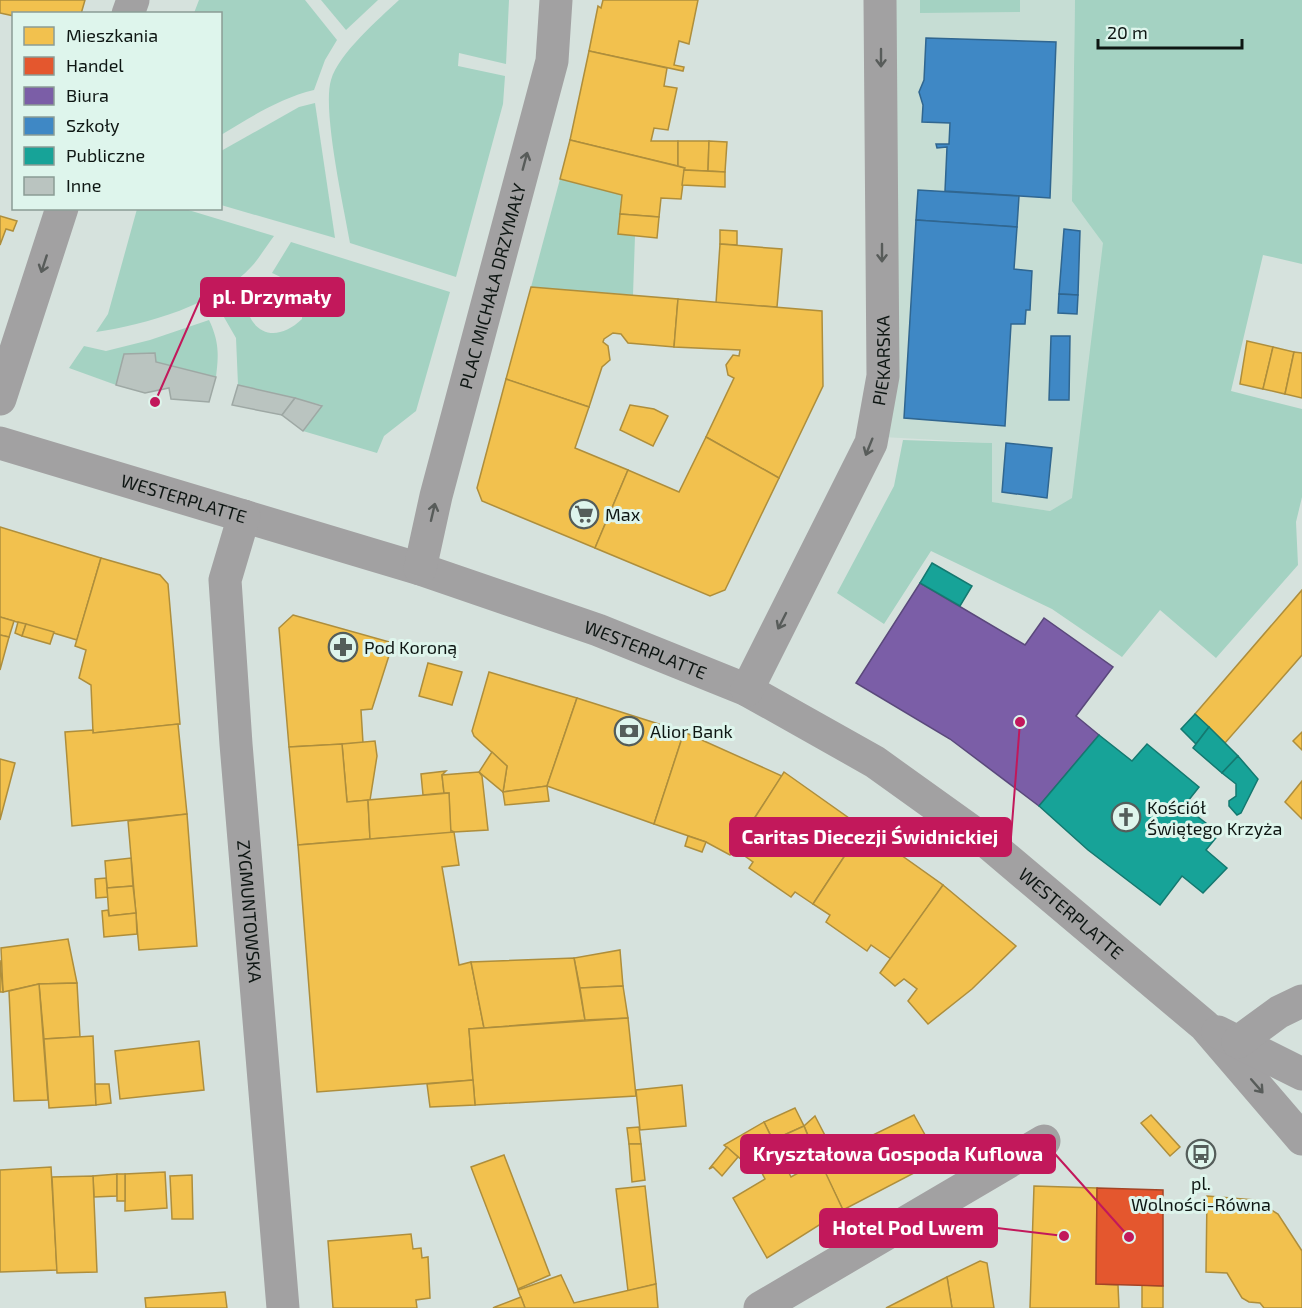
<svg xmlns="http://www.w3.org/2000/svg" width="1302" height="1308" font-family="'Exo 2',sans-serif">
<rect width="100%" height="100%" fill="#d6e2dd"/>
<!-- built -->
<polygon fill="#c6ddd4" points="894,0 1075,0 1072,185 1190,186 1073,498 1050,511 991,502 992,443 883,437"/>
<!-- green -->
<g fill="#a4d2c2">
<path d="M199,0H305L337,40L325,60L314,90C280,98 251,117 221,135L220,14L194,13Z"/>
<polygon points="321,0 378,0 346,30"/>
<path d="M399,0H509L506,64L459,53L458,66L505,76L503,104L456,277L350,243C344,208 322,110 331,80C339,53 379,19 399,0Z"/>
<polygon points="920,0 1020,0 1020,12 920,13"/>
<polygon points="1075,0 1302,0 1302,264 1263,255 1231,391 1302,409 1302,497 1296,522 1298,565 1216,658 1160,610 1122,657 1052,609 931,551 884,624 837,593 894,486 903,440 992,443 992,502 1050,511 1072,498 1103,243 1072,201"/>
<polygon points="315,103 335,238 221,205 221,151 299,107"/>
<polygon points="560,179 622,195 618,234 635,236 633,295 531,287"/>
<path d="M137,209H185L274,236C267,245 260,257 252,266C218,304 145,325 96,332L108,314Z"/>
<path d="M291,242L450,292L416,411L384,436L377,453L303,431L322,405L238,385L236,338L221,312L245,296C247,333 275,345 302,319C303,294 295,283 272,273Z"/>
<path d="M209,320C219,341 219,355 216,377L156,362L155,353L124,354L116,385L69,368L84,346L106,351L150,340Z"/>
</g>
<!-- homes -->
<g fill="#f2c14e" stroke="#ae8e3c" stroke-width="1.5">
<polygon points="0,0 85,0 81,14 14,14 14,16 0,13"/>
<polygon points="603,0 698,0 689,44 679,41 674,65 684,67 683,71 589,51 598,6 601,8"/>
<polygon points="589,51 667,68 664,86 677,88 668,130 654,128 651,141 678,141 678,166 570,140"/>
<polygon points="570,140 685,168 681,199 661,198 659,217 620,214 622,195 560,179"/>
<polygon points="678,141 709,141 708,171 684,170 685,168 678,166"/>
<polygon points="709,141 727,142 725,172 708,171"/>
<polygon points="684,170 725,172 725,187 682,185"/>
<polygon points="620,214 659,217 657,238 618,234"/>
<polygon points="0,216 17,221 13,231 6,229 0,245"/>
<polygon points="720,230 737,231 737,245 720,244"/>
<polygon points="720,244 782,249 777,307 716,303"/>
<polygon points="531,287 678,299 674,347 628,343 621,334 613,333 604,339 603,342 608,346 610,360 602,367 589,407 506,379"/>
<polygon points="678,299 822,311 823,386 779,478 706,437 734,378 728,375 726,365 733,355 739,356 740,350 674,347"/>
<polygon points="1247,341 1273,347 1263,389 1240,384"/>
<polygon points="1273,347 1294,352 1285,394 1263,389"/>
<polygon points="1294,352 1302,353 1302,398 1285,394"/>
<polygon points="506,379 589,407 575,448 628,470 595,548 482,501 477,488"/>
<polygon points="630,405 654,409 668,416 653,446 620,430"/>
<polygon points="706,437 779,478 725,590 710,596 595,548 628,470 679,492"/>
<polygon points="0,527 101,558 77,640 0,617"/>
<polygon points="101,558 160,575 168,584 180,724 93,733 91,685 79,678 86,650 75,646"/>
<polygon points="1302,590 1302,655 1225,743 1195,714"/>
<polygon points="293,615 393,643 372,709 361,710 363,743 289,747 279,628"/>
<polygon points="0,617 14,621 9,637 0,635"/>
<polygon points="18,622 26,624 22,636 15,633"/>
<polygon points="26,624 54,632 50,644 22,636"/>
<polygon points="0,635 9,637 0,670"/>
<polygon points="428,663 462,672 452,705 419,696"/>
<polygon points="489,672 577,698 547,786 503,792 507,766 474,736 472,731"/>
<polygon points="577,698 684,732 654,824 547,786"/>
<polygon points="178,724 187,814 72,826 65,732 93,730 93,733"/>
<polygon points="684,732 782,776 730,855 706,842 654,824"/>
<polygon points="1302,732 1302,750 1293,741"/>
<polygon points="375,741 377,756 370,800 347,802 342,744"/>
<polygon points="342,744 347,802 368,800 370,839 298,845 289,747"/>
<polygon points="492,752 507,766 503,792 479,772"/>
<polygon points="0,759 15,763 0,820"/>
<polygon points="446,771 442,775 444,793 423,795 421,774"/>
<polygon points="479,772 482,776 488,830 454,832 450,830 449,793 444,793 442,775"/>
<polygon points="784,772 863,828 813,904 795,892 791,897 749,868 753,862 735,849"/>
<polygon points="1302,781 1302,819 1285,802"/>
<polygon points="547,786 549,801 505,805 503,792"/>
<polygon points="449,793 451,833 370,839 368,800"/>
<polygon points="187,814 197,946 139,950 128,821"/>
<polygon points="863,828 943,885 891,959 871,945 867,951 826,922 830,915 813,904"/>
<polygon points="454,832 459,865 442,867 459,965 471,962 484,1028 469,1029 473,1080 317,1092 298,845"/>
<polygon points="688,836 706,842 702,852 685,846"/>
<polygon points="131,858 133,886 107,888 105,861"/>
<polygon points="106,878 108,897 96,898 95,879"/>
<polygon points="943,885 1016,946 972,989 928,1024 908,1001 917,989 904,979 895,986 880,973"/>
<polygon points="133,886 136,913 109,916 107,888"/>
<polygon points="108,910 109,916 136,913 137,934 104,937 102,911"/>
<polygon points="68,939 77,983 39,984 3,992 1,948"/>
<polygon points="620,950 623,986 580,988 574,958"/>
<polygon points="574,958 585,1020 484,1028 471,962"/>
<polygon points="0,960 3,992 0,992"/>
<polygon points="77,983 80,1037 44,1039 39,984"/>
<polygon points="39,984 48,1100 14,1101 9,991"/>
<polygon points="623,986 628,1018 585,1020 580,988"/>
<polygon points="628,1018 636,1096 475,1105 469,1029"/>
<polygon points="93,1036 96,1105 49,1108 44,1039"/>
<polygon points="199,1041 204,1090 120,1099 115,1051"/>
<polygon points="473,1080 475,1105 430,1107 427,1084"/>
<polygon points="95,1084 109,1084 111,1103 96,1105"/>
<polygon points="682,1085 686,1126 640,1130 636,1090"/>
<polygon points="795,1108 804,1126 773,1140 764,1122"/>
<polygon points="914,1115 939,1160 843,1210 818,1158 833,1151 834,1154"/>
<polygon points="1151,1115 1180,1147 1170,1156 1141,1123"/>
<polygon points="815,1116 833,1151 818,1158 804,1126"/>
<polygon points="764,1122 775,1145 742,1160 724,1145"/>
<polygon points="804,1126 810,1141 780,1155 773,1140"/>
<polygon points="639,1127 641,1144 629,1144 627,1128"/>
<polygon points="629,1144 641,1144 645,1180 632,1182"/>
<polygon points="775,1145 791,1177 820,1161 843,1210 767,1258 733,1198 765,1179 753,1155"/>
<polygon points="727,1147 738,1157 722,1176 713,1167 709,1169"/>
<polygon points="504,1155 550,1275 518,1289 471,1167"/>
<polygon points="51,1167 57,1270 0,1272 0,1170"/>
<polygon points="165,1172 167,1208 125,1211 125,1174"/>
<polygon points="117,1174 117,1196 94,1197 93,1176"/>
<rect x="117" y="1174" width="8" height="27"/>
<polygon points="192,1175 193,1219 172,1219 170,1176"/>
<polygon points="93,1176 97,1272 57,1273 52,1177"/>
<polygon points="645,1186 656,1284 628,1291 616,1189"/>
<polygon points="1034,1186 1097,1188 1096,1284 1118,1285 1119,1308 1030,1308"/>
<polygon points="1207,1196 1255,1200 1278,1214 1302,1251 1302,1308 1264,1308 1260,1303 1249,1302 1242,1298 1227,1273 1206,1272"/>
<polygon points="411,1234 413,1249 421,1248 422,1258 428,1257 430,1298 416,1300 417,1308 333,1308 328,1241"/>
<polygon points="980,1261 987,1263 994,1308 952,1308 947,1277"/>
<polygon points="561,1275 574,1303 656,1284 658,1308 525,1308 518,1290"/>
<polygon points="947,1277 952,1308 886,1308"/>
<polygon points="1142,1285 1163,1286 1163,1308 1142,1308"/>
<polygon points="225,1292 227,1308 146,1308 145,1298"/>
<polygon points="521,1297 525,1308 493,1308 495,1307"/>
</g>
<!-- shops -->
<polygon fill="#e4572e" stroke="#a44426" stroke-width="1.5" points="1097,1188 1163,1190 1163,1286 1096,1284"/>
<!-- offices -->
<polygon fill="#7b5ea7" stroke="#5a487b" stroke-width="1.5" points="920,583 1025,645 1044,618 1113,667 1076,716 1099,735 1039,806 950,739 856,683"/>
<!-- schools -->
<g fill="#3f88c5" stroke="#306690" stroke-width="1.5">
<polygon points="926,38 1056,42 1050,198 945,191 947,147 937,148 936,144 949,144 950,123 922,122 923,105 919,92 924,80"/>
<polygon points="918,190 1019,196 1017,227 916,220"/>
<polygon points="916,220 1017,227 1014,269 1032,271 1030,310 1026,310 1025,324 1011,324 1005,426 904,418"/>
<polygon points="1064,229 1080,231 1078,295 1059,294"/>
<polygon points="1059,294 1078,295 1077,314 1058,313"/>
<polygon points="1051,336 1070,336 1069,400 1049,400"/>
<polygon points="1006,443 1052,448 1047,498 1002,492"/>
</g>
<!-- public -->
<g fill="#17a398" stroke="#147970" stroke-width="1.5">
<polygon points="932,563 972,586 960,606 920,583"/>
<polygon points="1195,714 1209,727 1196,744 1181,729"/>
<polygon points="1209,727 1238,756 1222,773 1193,748"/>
<polygon points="1099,735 1132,761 1147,744 1199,787 1184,806 1215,830 1217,828 1219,834 1206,850 1227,868 1203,893 1182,876 1160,905 1088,850 1039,806"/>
<polygon points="1238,756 1258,779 1241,813 1237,815 1229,806 1229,801 1236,796 1236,784 1222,773"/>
</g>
<!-- building -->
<g fill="#bac4c0" stroke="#9ea8a4" stroke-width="1.5">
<polygon points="155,353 156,362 216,377 209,402 171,399 169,388 145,393 116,385 124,354"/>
<polygon points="238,385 295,398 282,415 232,405"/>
<polygon points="295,398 322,406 303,431 282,415"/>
</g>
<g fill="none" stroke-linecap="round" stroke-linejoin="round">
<!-- minor -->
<g stroke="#a2a1a2" stroke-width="33">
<polyline points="128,14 133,0"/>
<polyline points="0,399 62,208"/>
<path id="s1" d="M0,443L420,569L598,630L747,690L875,762L988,843L1205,1026L1302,1139"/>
<path id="s2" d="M244,516L225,580L236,744L283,1308"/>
<path id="s3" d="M420,569L436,496L552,61L556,0"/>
<path id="s4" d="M747,690L871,443L883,376L880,0"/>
<polyline points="1218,1032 1302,1074"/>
<polyline points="1238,1042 1279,1012 1302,1001"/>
<polyline points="760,1308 1044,1141"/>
</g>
</g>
<!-- one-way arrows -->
<defs><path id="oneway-shaft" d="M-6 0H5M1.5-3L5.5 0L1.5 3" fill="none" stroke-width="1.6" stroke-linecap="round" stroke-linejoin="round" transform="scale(1.5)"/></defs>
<g stroke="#585c5a">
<use href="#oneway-shaft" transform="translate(881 58) rotate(90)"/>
<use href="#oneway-shaft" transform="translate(525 161) rotate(-75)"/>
<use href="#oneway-shaft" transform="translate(882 253) rotate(90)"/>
<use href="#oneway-shaft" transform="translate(44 264) rotate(108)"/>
<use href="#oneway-shaft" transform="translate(869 447) rotate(112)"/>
<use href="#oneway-shaft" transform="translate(433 512) rotate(-77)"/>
<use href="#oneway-shaft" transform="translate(782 621) rotate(117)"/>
<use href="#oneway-shaft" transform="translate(1257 1086) rotate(49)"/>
</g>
<!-- icons -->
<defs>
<g id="supermarket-ring" transform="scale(1.5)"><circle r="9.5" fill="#def5ec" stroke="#545d5a" stroke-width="1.5"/><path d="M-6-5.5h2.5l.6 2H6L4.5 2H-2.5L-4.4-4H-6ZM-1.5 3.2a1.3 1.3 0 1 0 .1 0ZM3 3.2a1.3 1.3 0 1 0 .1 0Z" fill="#545d5a"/></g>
<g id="pharmacy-ring" transform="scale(1.5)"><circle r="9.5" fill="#def5ec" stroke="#545d5a" stroke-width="1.5"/><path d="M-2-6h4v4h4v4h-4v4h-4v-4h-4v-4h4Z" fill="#545d5a"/></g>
<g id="bank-ring" transform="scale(1.5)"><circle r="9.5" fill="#def5ec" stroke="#545d5a" stroke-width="1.5"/><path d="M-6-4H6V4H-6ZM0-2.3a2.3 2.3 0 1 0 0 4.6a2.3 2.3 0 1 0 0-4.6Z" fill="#545d5a"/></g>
<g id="church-ring" transform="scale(1.5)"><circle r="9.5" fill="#def5ec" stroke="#545d5a" stroke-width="1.5"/><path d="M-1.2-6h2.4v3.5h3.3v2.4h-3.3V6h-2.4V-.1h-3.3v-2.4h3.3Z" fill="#545d5a"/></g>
<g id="bus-ring" transform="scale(1.5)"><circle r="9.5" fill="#def5ec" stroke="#545d5a" stroke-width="1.5"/><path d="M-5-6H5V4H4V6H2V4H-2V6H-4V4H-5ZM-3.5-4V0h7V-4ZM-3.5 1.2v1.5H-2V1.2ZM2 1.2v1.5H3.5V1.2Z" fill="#545d5a"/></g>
</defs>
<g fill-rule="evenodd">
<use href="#supermarket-ring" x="584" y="514"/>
<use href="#pharmacy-ring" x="343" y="647"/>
<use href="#bank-ring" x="629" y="731"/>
<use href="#church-ring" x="1126" y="817"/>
<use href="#bus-ring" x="1201" y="1154"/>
</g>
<g text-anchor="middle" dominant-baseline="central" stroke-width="6" stroke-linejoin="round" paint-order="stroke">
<!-- street labels -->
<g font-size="18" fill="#0e1613" stroke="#def5ec">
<text stroke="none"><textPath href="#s3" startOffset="292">PLAC MICHAŁA DRZYMAŁY</textPath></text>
<text stroke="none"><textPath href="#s4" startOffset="360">PIEKARSKA</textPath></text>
<text stroke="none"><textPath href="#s1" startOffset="192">WESTERPLATTE</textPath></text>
<text stroke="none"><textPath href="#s1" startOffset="678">WESTERPLATTE</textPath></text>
<text stroke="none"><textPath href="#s2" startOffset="399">ZYGMUNTOWSKA</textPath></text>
<text stroke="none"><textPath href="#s1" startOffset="1182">WESTERPLATTE</textPath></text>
</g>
<!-- poi labels -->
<g font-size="18" fill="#0e1613" stroke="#def5ec" text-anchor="start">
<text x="605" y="514">Max</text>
<text x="364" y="647">Pod Koroną</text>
<text x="650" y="731">Alior Bank</text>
<text x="1147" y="807">Kościół<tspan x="1147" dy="21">Świętego Krzyża</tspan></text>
<text x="1201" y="1183" text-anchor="middle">pl.<tspan x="1201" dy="21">Wolności-Równa</tspan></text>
</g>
</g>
<!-- callouts -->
<path fill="none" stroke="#c2185b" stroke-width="2" d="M155 402L201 297M1020 722L1011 837M1129 1237L1055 1154M1064 1236L997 1228"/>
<g fill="#c2185b" stroke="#def5ec" stroke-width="2">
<circle cx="155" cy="402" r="6"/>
<circle cx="1020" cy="722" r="6"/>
<circle cx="1129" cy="1237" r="6"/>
<circle cx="1064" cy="1236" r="6"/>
</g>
<g fill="#c2185b" stroke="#c2185b" stroke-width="2">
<rect x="201" y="278" width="143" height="38" rx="6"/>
<rect x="730" y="818" width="281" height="38" rx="6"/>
<rect x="741" y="1135" width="314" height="38" rx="6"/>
<rect x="820" y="1209" width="177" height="38" rx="6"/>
</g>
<g font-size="20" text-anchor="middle" font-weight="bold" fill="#fff">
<text x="272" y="304">pl. Drzymały</text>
<text x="870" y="844">Caritas Diecezji Świdnickiej</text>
<text x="898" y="1161">Kryształowa Gospoda Kuflowa</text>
<text x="908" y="1235">Hotel Pod Lwem</text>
</g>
<!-- legend -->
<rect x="12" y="12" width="210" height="198" fill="#def5ec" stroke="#8b9c95" stroke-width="1.5"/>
<rect x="24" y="27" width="30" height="18" fill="#f2c14e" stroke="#8b9c95" stroke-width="1.5"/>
<text x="66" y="42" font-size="18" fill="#0e1613">Mieszkania</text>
<rect x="24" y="57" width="30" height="18" fill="#e4572e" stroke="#8b9c95" stroke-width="1.5"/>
<text x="66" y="72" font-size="18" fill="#0e1613">Handel</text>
<rect x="24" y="87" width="30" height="18" fill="#7b5ea7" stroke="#8b9c95" stroke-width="1.5"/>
<text x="66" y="102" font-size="18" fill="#0e1613">Biura</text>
<rect x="24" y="117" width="30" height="18" fill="#3f88c5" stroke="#8b9c95" stroke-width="1.5"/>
<text x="66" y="132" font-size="18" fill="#0e1613">Szkoły</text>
<rect x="24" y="147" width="30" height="18" fill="#17a398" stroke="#8b9c95" stroke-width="1.5"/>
<text x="66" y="162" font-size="18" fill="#0e1613">Publiczne</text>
<rect x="24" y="177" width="30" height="18" fill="#bac4c0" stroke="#8b9c95" stroke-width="1.5"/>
<text x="66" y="192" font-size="18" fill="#0e1613">Inne</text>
<!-- scale -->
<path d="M1098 39v9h144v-9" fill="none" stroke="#0e1613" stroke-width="3"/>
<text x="1107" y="39" font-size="18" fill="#0e1613" stroke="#def5ec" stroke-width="4.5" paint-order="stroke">20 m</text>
</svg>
